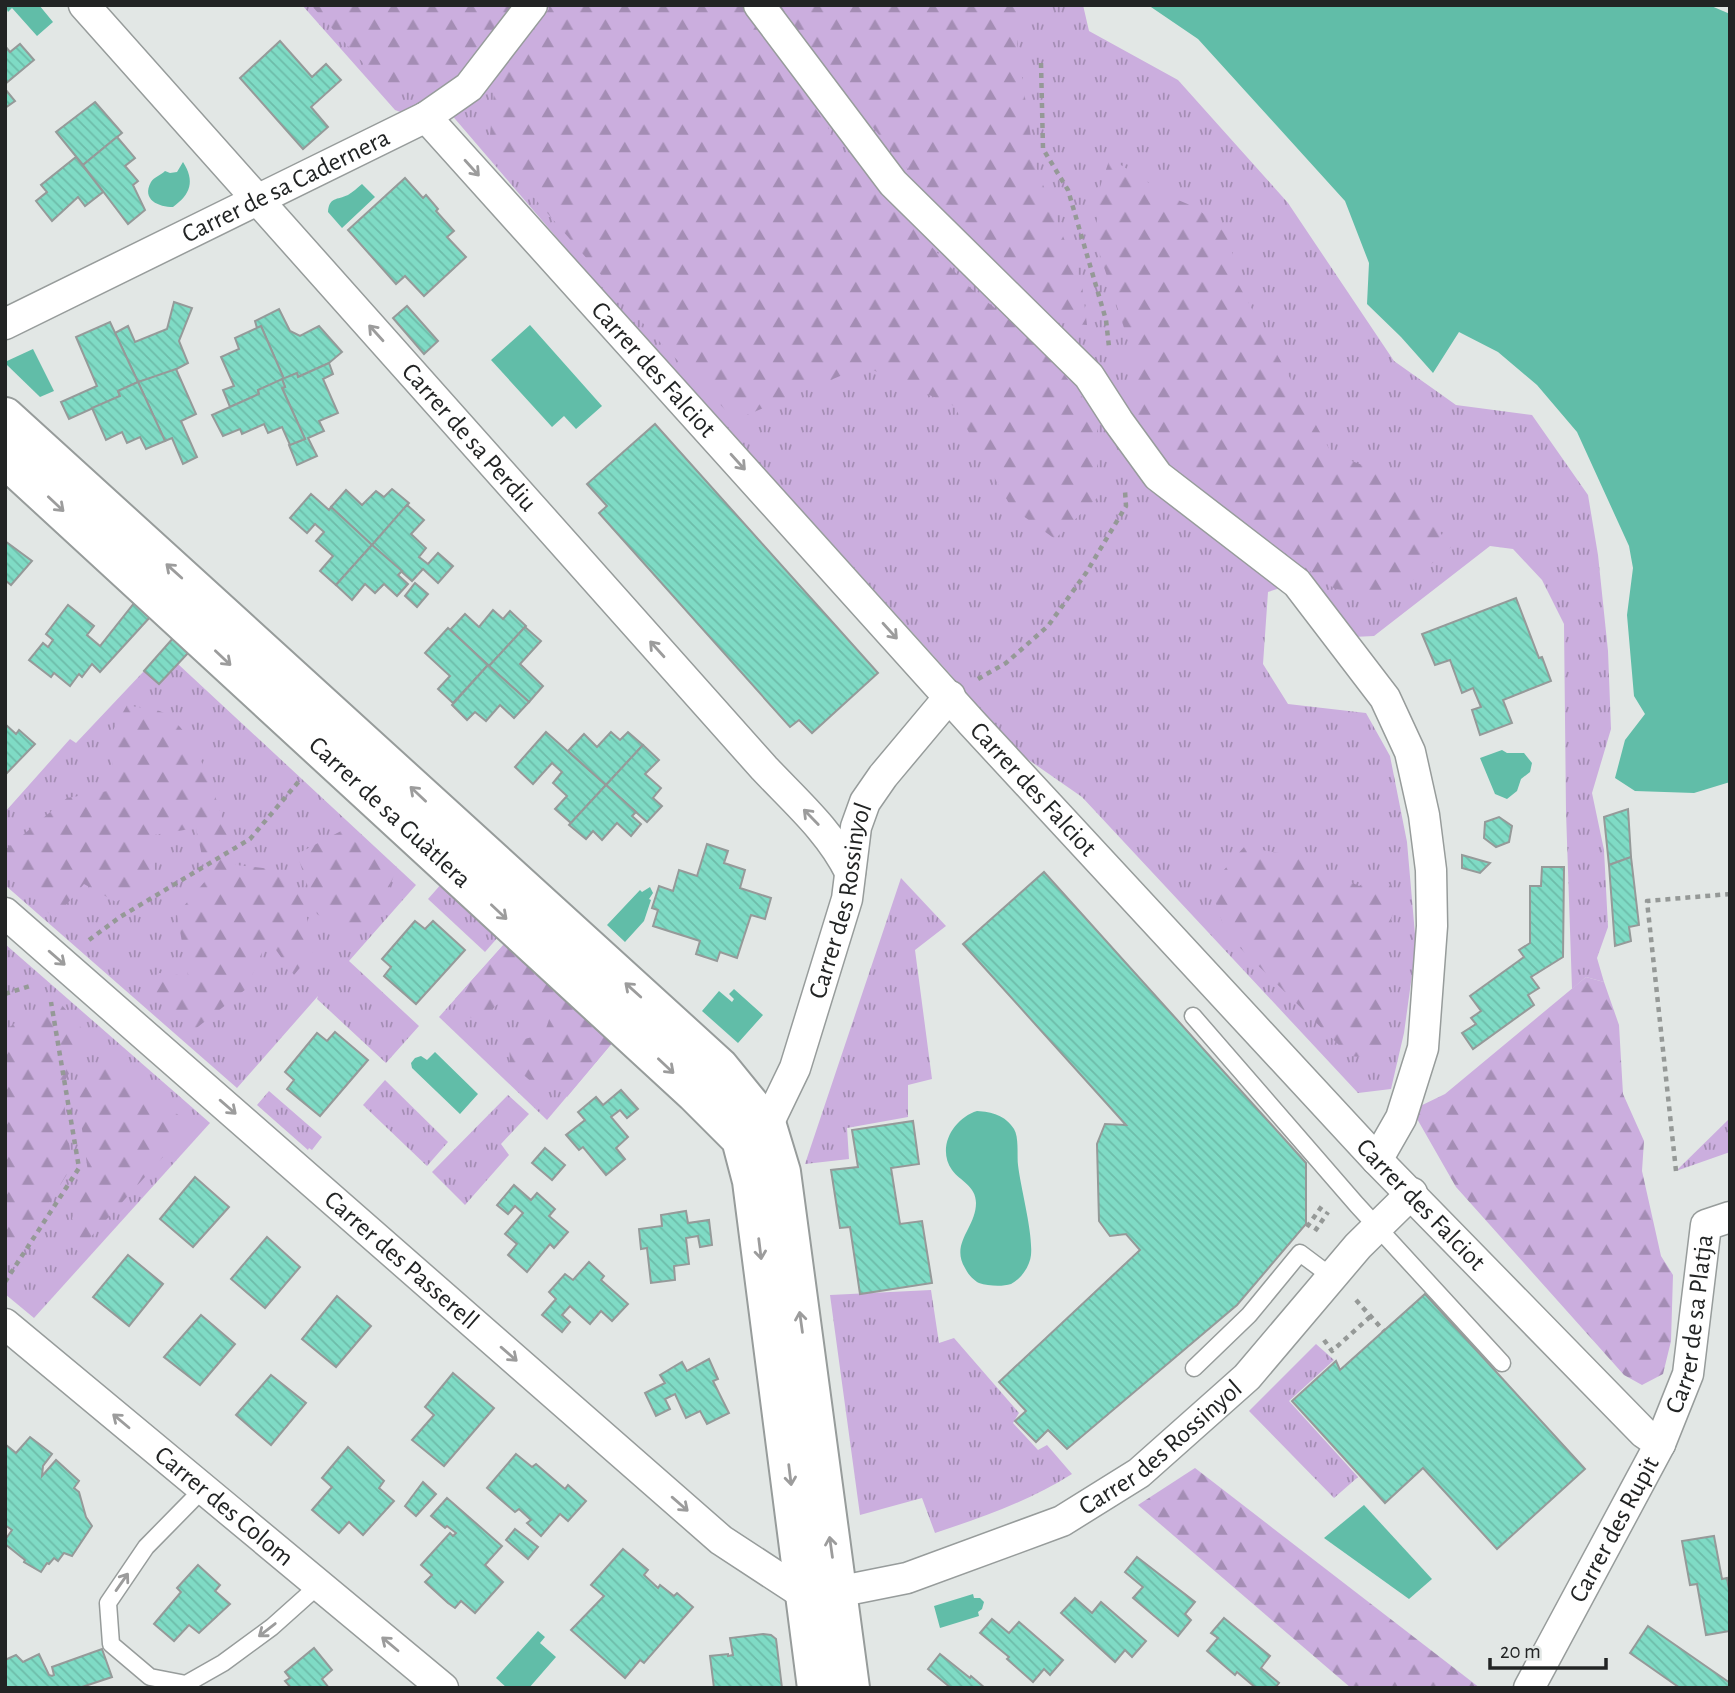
<svg xmlns="http://www.w3.org/2000/svg" width="1735" height="1693" font-family="'Alegreya Sans',sans-serif">
<defs>
<pattern id="grass-tufts" width="24" height="20" patternUnits="userSpaceOnUse" patternTransform="scale(1.75)"><rect width="24" height="20" fill="#cbaede"/><path d="M3 7l-1-3M5 7V3M7 7l1-3M15 17l-1-3M17 17v-4M19 17l1-3" fill="none" stroke="#a48db4"/></pattern>
<pattern id="forest-firs" width="22" height="20" patternUnits="userSpaceOnUse" patternTransform="scale(1.75)"><rect width="22" height="20" fill="#cbaede"/><path d="M5 1l3.5 6h-7zM16 11l3.5 6h-7z" fill="#a48db4"/></pattern>
<pattern id="building-back-hatch" width="6" height="6" patternUnits="userSpaceOnUse" patternTransform="scale(1.75)"><rect width="6" height="6" fill="#7fdbc5"/><path d="M-1 5l2 2M0 0l6 6M5-1l2 2" fill="none" stroke="#6dbca9"/></pattern>
</defs>
<rect width="100%" height="100%" fill="#e2e7e5"/>
<!-- grass -->
<g fill="url(#grass-tufts)">
<polygon points="302,5 1083,5 1089,31 1178,80 1288,203 1394,361 1456,405 1532,415 1588,495 1598,555 1608,651 1611,729 1592,793 1604,850 1608,927 1597,958 1604,982 1586,977 1572,989 1566,812 1564,624 1542,580 1513,549 1490,546 1374,636 1353,637 1308,579 1268,592 1263,664 1288,704 1366,713 1390,756 1407,842 1416,946 1404,1033 1391,1089 1358,1093 1082,797 1013,749 950,674 587,273 438,99 403,113 395,110"/>
<polygon points="178,664 416,885 349,961 419,1026 386,1063 317,999 318,996 237,1088 5,885 5,812 70,739 76,743 144,671 159,684"/>
<polygon points="901,878 946,926 915,950 932,1079 908,1085 908,1117 847,1128 849,1159 805,1164"/>
<polygon points="443,882 499,936 485,952 428,899"/>
<polygon points="506,942 613,1042 547,1120 439,1017"/>
<polygon points="5,944 210,1123 34,1318 5,1294"/>
<polygon points="385,1080 448,1142 427,1166 363,1105"/>
<polygon points="269,1091 322,1137 312,1150 309,1148 308,1150 257,1105"/>
<polygon points="508,1095 529,1114 501,1144 509,1155 465,1205 432,1172"/>
<polygon points="1730,1118 1730,1152 1676,1171"/>
<path d="M931,1290L939,1343L954,1338L1019,1413L1013,1423L1038,1450L1047,1445L1072,1474C1029,1501 983,1517 935,1533L922,1498L860,1515L830,1295Z"/>
<polygon points="1316,1344 1334,1360 1289,1401 1358,1477 1334,1498 1249,1411"/>
</g>
<!-- forest -->
<g fill="url(#forest-firs)">
<polygon points="311,5 512,5 498,26 441,82 391,94"/>
<polygon points="552,5 748,5 843,151 967,285 1044,349 1097,416 1097,498 1055,539 1011,507 954,406 864,366 735,420 655,337 489,146 495,82"/>
<polygon points="775,5 1024,5 1017,44 1035,164 1082,285 1087,325 1048,322 988,251 900,161"/>
<polygon points="1110,158 1171,197 1197,208 1230,237 1236,280 1332,454 1399,478 1451,547 1392,598 1335,589 1268,541 1163,458 1135,416 1133,355 1095,240 1100,187"/>
<path d="M127,705C138,708 155,708 164,713C204,737 223,823 236,865L280,870L303,896L313,952L294,975L268,939L246,989L194,1030L143,987L159,973L188,976L177,914L207,879L196,828L154,835L155,879L116,902L84,884L54,919L5,867V850L67,798L119,789L107,741Z"/>
<polygon points="343,830 365,851 397,867 378,918 343,932 317,914 297,854"/>
<polygon points="1244,847 1297,856 1359,886 1379,873 1399,895 1383,944 1389,1003 1381,1059 1350,1056 1226,934 1210,886"/>
<polygon points="506,942 613,1042 567,1097 550,1072 535,1085 510,1063 509,1043 544,1034 551,1014 527,1017 507,993 485,1018 465,1017 455,999"/>
<polygon points="1586,977 1604,982 1619,1025 1623,1094 1644,1141 1642,1171 1661,1256 1673,1275 1671,1341 1663,1374 1642,1385 1624,1375 1456,1187 1412,1110 1445,1094"/>
<polygon points="61,1004 89,1037 62,1086 72,1166 35,1226 5,1246 5,1030 26,1016"/>
<polygon points="88,1062 118,1071 192,1125 78,1251 64,1242 88,1172 78,1101"/>
<polygon points="1195,1468 1480,1688 1351,1688 1138,1505"/>
</g>
<!-- water -->
<g fill="#61bda8">
<polygon points="5,5 39,5 53,22 37,36 12,8 8,12"/>
<polygon points="1148,5 1709,5 1730,14 1730,782 1694,793 1635,791 1615,778 1625,740 1645,714 1634,696 1627,615 1633,568 1629,546 1577,432 1537,385 1498,352 1459,332 1433,373 1401,337 1367,304 1369,263 1345,201 1198,39"/>
<path d="M183,162C195,181 191,194 173,207C159,207 141,200 151,182C154,177 161,175 165,171L170,173L177,172Z"/>
<path d="M362,184L375,197L342,228L328,212C329,197 337,200 348,195C353,192 357,188 362,184Z"/>
<polygon points="530,325 602,406 576,429 564,416 552,427 491,360"/>
<polygon points="33,349 54,391 40,397 6,364 7,361"/>
<polygon points="1502,750 1507,753 1524,753 1532,763 1530,772 1521,779 1517,791 1507,799 1495,794 1480,758"/>
<polygon points="650,887 653,893 649,899 651,900 644,921 625,942 607,925 640,890 642,892"/>
<polygon points="734,989 763,1015 738,1043 702,1011 719,991 732,1002 734,999 729,994"/>
<polygon points="435,1052 478,1094 460,1114 412,1068 411,1063 415,1058 421,1056 427,1060"/>
<path d="M977,1111C992,1112 1005,1115 1014,1129C1019,1137 1017,1155 1018,1165C1021,1190 1033,1232 1031,1255C1030,1266 1021,1279 1011,1284C1002,1287 988,1286 979,1283C973,1280 968,1274 965,1268C950,1243 976,1228 976,1203C976,1186 960,1181 952,1170C936,1147 954,1118 977,1111Z"/>
<polygon points="1364,1505 1432,1579 1409,1599 1324,1538"/>
<polygon points="973,1594 974,1598 980,1598 984,1602 982,1609 978,1612 979,1616 940,1628 934,1606"/>
<polygon points="538,1631 545,1637 540,1643 556,1657 529,1688 507,1688 496,1678"/>
</g>
<!-- building -->
<g fill="url(#building-back-hatch)" stroke="#959a99" stroke-width="2">
<polygon points="280,41 312,77 326,64 341,80 311,107 328,127 303,149 240,78"/>
<polygon points="20,44 34,60 5,84 5,46 10,52"/>
<polygon points="5,89 15,101 5,108"/>
<polygon points="95,102 122,133 83,165 56,132"/>
<polygon points="117,137 135,158 125,166 138,181 133,185 145,210 128,224 83,165"/>
<polygon points="76,157 103,192 85,206 78,197 52,221 36,201 47,192 41,185"/>
<polygon points="405,178 423,198 426,195 438,209 436,211 454,231 447,237 466,257 424,296 405,276 396,284 348,230"/>
<polygon points="174,302 192,308 179,341 188,363 169,373 138,382 115,333 128,326 135,342 167,329"/>
<polygon points="407,306 438,341 424,354 393,318"/>
<polygon points="279,309 290,331 300,336 319,326 342,352 329,363 298,377 297,373 284,379 261,326 257,328 255,321"/>
<polygon points="110,322 138,382 118,391 120,396 69,419 61,402 97,386 76,337"/>
<polygon points="261,326 284,379 258,390 259,394 230,407 223,390 234,386 221,357 239,349 235,338"/>
<polygon points="329,363 333,374 323,379 338,413 319,421 324,431 308,438 317,456 297,465 289,445 305,439 282,388 285,387 282,379 297,373 298,377"/>
<polygon points="176,369 196,414 181,421 197,457 183,464 172,438 165,441 138,382"/>
<polygon points="282,379 285,387 282,388 305,439 290,445 282,427 268,433 264,424 242,434 240,429 223,436 212,415 259,394 258,390"/>
<polygon points="138,382 165,441 146,449 140,437 127,443 122,432 106,440 92,408 120,396 118,391"/>
<polygon points="655,424 878,673 812,733 799,720 790,727 599,513 607,506 587,484"/>
<polygon points="392,489 409,503 372,545 331,507 346,490 362,505 376,491 384,497"/>
<polygon points="311,494 329,510 331,507 372,545 336,585 320,571 333,556 316,541 324,532 315,524 307,533 290,518"/>
<polygon points="407,505 424,520 411,534 426,548 419,557 428,564 438,553 453,566 438,583 423,569 412,581 372,545"/>
<polygon points="5,541 32,561 11,585 5,580"/>
<polygon points="372,545 402,571 398,575 408,584 397,596 384,584 375,593 365,584 352,600 336,585"/>
<polygon points="415,583 428,594 417,607 405,596"/>
<polygon points="1516,598 1539,658 1542,657 1551,681 1503,700 1512,723 1480,735 1472,710 1481,707 1473,688 1462,693 1450,660 1435,665 1422,634"/>
<polygon points="135,602 151,616 100,672 92,664 82,677 79,674 70,686 54,673 51,677 29,660 43,643 48,647 53,640 46,634 68,605 94,626 87,635 100,646"/>
<polygon points="493,610 503,619 510,611 526,626 489,666 450,630 465,614 479,627"/>
<polygon points="525,627 541,641 520,664 543,686 529,702 489,666"/>
<polygon points="448,628 488,665 453,703 438,689 450,676 425,653"/>
<polygon points="174,637 189,652 159,684 144,671"/>
<polygon points="488,665 529,702 514,718 500,705 486,721 475,712 467,720 452,705"/>
<polygon points="5,724 16,734 19,730 35,744 5,775"/>
<polygon points="546,732 606,785 571,823 555,809 567,796 553,783 562,772 552,763 533,784 515,767"/>
<polygon points="611,732 620,740 628,732 643,745 606,785 568,751 584,734 597,747"/>
<polygon points="643,745 659,760 645,774 661,788 653,798 662,806 647,822 606,785"/>
<polygon points="606,785 636,812 632,816 641,824 631,836 617,823 602,840 593,831 586,839 569,825"/>
<polygon points="1628,809 1631,857 1609,865 1604,817"/>
<polygon points="1499,817 1512,826 1509,842 1496,847 1484,838 1485,822"/>
<polygon points="707,844 728,851 724,863 745,870 740,888 771,898 765,919 751,915 737,958 720,952 717,961 696,954 700,941 653,926 658,910 652,908 659,886 673,891 679,870 697,876"/>
<polygon points="1462,855 1490,863 1480,873 1462,868"/>
<polygon points="1631,857 1639,925 1629,927 1631,941 1615,946 1609,865"/>
<polygon points="1542,867 1564,867 1563,957 1531,977 1539,988 1528,995 1534,1005 1473,1049 1462,1033 1476,1024 1471,1018 1481,1011 1470,996 1524,957 1519,950 1530,943 1530,886 1541,886"/>
<polygon points="1044,872 1306,1163 1306,1224 1237,1305 1067,1449 1048,1430 1036,1442 1015,1421 1026,1411 999,1382 1140,1250 1126,1234 1110,1236 1099,1221 1097,1144 1105,1124 1126,1125 963,944"/>
<polygon points="415,921 425,929 433,921 465,950 416,1004 384,976 391,967 382,959"/>
<polygon points="335,1032 368,1060 320,1116 287,1089 294,1080 285,1072 317,1033 327,1041"/>
<polygon points="621,1090 638,1109 627,1118 620,1110 611,1117 628,1137 616,1148 625,1159 606,1175 583,1147 579,1150 566,1135 585,1120 578,1112 596,1097 603,1105"/>
<polygon points="913,1121 919,1164 891,1168 900,1224 922,1221 932,1283 860,1294 850,1227 840,1228 831,1170 858,1167 852,1130"/>
<polygon points="545,1148 565,1165 552,1180 532,1163"/>
<polygon points="195,1177 229,1207 193,1247 160,1219"/>
<polygon points="514,1185 531,1200 537,1193 555,1209 549,1216 568,1232 554,1248 550,1244 527,1272 508,1255 517,1244 505,1234 523,1213 515,1206 508,1214 497,1205"/>
<polygon points="686,1211 688,1223 709,1220 712,1245 700,1247 698,1236 686,1238 689,1264 674,1266 675,1280 651,1283 647,1248 641,1249 639,1229 662,1226 661,1215"/>
<polygon points="267,1237 300,1267 265,1308 231,1279"/>
<polygon points="128,1255 163,1284 129,1326 93,1297"/>
<polygon points="589,1262 604,1276 601,1280 628,1304 612,1321 601,1311 590,1324 570,1306 562,1315 570,1322 562,1332 542,1315 556,1299 549,1292 565,1274 573,1280"/>
<polygon points="1425,1294 1585,1469 1497,1549 1423,1468 1385,1503 1292,1401 1336,1361 1340,1370"/>
<polygon points="337,1296 371,1326 336,1367 302,1339"/>
<polygon points="201,1315 235,1344 200,1385 164,1357"/>
<polygon points="709,1359 718,1379 713,1381 729,1413 707,1424 700,1411 686,1418 675,1394 665,1399 670,1409 656,1416 645,1393 665,1383 660,1375 682,1362 687,1371"/>
<polygon points="453,1373 494,1408 444,1466 412,1440 434,1415 425,1407"/>
<polygon points="271,1375 306,1403 271,1445 236,1415"/>
<polygon points="30,1437 52,1454 43,1466 42,1476 56,1460 79,1481 74,1488 79,1492 86,1517 92,1526 72,1556 64,1553 58,1561 54,1558 49,1564 47,1563 41,1572 24,1562 25,1560 5,1544 5,1540 12,1530 5,1525 5,1444 16,1453"/>
<polygon points="348,1447 384,1481 379,1488 394,1501 363,1535 349,1522 339,1533 312,1510 332,1487 322,1478"/>
<polygon points="516,1454 532,1467 536,1464 565,1489 568,1485 586,1501 568,1521 560,1514 541,1536 527,1523 531,1520 519,1509 515,1512 487,1488"/>
<polygon points="423,1482 436,1494 416,1516 405,1506"/>
<polygon points="447,1498 502,1546 485,1565 503,1582 475,1613 461,1601 455,1608 448,1603 425,1582 432,1575 421,1565 450,1533 453,1536 456,1533 447,1526 445,1528 431,1516"/>
<polygon points="515,1529 538,1547 528,1559 506,1540"/>
<polygon points="1714,1536 1722,1579 1727,1578 1730,1595 1730,1631 1706,1635 1697,1584 1690,1585 1682,1541"/>
<polygon points="623,1549 648,1570 644,1575 658,1588 660,1585 674,1596 677,1593 693,1607 644,1663 640,1660 625,1678 571,1630 604,1596 591,1585"/>
<polygon points="1137,1557 1195,1602 1185,1614 1191,1620 1178,1636 1133,1598 1143,1587 1125,1572"/>
<polygon points="198,1565 220,1585 215,1591 230,1604 199,1633 189,1625 174,1641 154,1624 181,1592 177,1588"/>
<polygon points="1075,1598 1092,1613 1101,1602 1146,1641 1132,1657 1125,1650 1115,1662 1061,1613"/>
<polygon points="1224,1618 1270,1656 1261,1668 1279,1683 1275,1688 1256,1688 1237,1672 1235,1675 1207,1651 1218,1638 1211,1633"/>
<polygon points="992,1619 1009,1633 1019,1622 1063,1660 1050,1675 1044,1669 1033,1682 1007,1659 1009,1657 980,1633"/>
<polygon points="1648,1626 1730,1683 1730,1688 1680,1688 1630,1653"/>
<polygon points="763,1634 771,1635 776,1639 782,1688 714,1688 710,1656 728,1654 728,1656 733,1655 730,1638"/>
<polygon points="314,1648 332,1670 322,1679 329,1688 291,1688 285,1681 290,1678 285,1672"/>
<polygon points="102,1649 112,1677 79,1688 5,1688 5,1660 16,1655 23,1662 39,1654 49,1675 52,1676 54,1675 52,1667"/>
<polygon points="940,1654 970,1678 971,1676 985,1688 951,1688 928,1669"/>
</g>
<g fill="none" stroke-linecap="round" stroke-linejoin="round">
<!-- lane casing -->
<g stroke="#979c9b" stroke-width="19">
<g id="lane">
<polyline points="1193,1016 1357,1205 1502,1363"/>
<polyline points="1194,1368 1249,1315 1300,1253 1332,1277"/>
<polyline points="203,1489 146,1547 108,1603 111,1644 150,1677 186,1684 223,1663 272,1627 319,1585"/>
</g>
</g>
<!-- street casing -->
<g stroke="#979c9b" stroke-width="33">
<g id="street">
<path id="s1" d="M84,5L764,768C795,801 830,831 850,872"/>
<polyline points="759,5 893,183 1089,376 1118,421 1158,476 1297,583 1385,698 1410,752 1424,815 1431,870 1432,926 1423,1048 1401,1118 1377,1160"/>
<path id="s2" d="M426,117L972,723L1377,1160L1644,1433L1660,1444"/>
<path id="s3" d="M5,324L426,117L469,87L532,5"/>
<path id="s4" d="M5,913L721,1540L805,1595L837,1592L907,1578L1062,1521L1139,1473L1247,1377L1358,1246L1412,1193"/>
<path id="s5" d="M751,1134L767,1126L795,1068L847,899L856,827L865,802L883,776L950,696"/>
<path id="s6" d="M5,1324L443,1688"/>
<path id="s7" d="M1529,1688L1660,1444L1688,1374L1706,1225L1730,1217"/>
</g>
</g>
<!-- secondary casing -->
<g stroke="#979c9b" stroke-width="42">
<g id="secondary">
<polyline points="5,417 719,1067 767,1126 781,1172 850,1688"/>
<path id="s8" d="M5,458L695,1093L741,1139L752,1181L817,1688"/>
</g>
</g>
<!-- path -->
<g stroke="#959997" stroke-width="4.5" stroke-dasharray="5 5" stroke-linecap="butt">
<polyline points="1041,63 1043,149 1068,190 1106,320 1109,347"/>
<polyline points="978,679 1006,663 1048,626 1086,573 1126,506 1125,491"/>
<polyline points="89,940 120,917 250,839 300,780"/>
<polyline points="5,994 33,985"/>
<polyline points="1676,1171 1647,901 1730,894"/>
<polyline points="1307,1227 1322,1206"/>
<polyline points="1315,1231 1328,1212"/>
<polyline points="5,1282 79,1168 51,1002"/>
<polyline points="1356,1300 1384,1331"/>
<polyline points="1324,1340 1332,1351 1371,1316"/>
</g>
<!-- lane -->
<use href="#lane" stroke="#fff" stroke-width="16"/>
<!-- street -->
<use href="#street" stroke="#fff" stroke-width="30"/>
<!-- secondary -->
<use href="#secondary" stroke="#fff" stroke-width="38"/>
</g>
<!-- one-way arrows -->
<defs><path id="oneway-shaft" d="M-6 0H5M1.5-3L5.5 0L1.5 3" fill="none" stroke-width="1.6" stroke-linecap="round" stroke-linejoin="round" transform="scale(1.75)"/></defs>
<g stroke="#9c9c9c">
<use href="#oneway-shaft" transform="translate(472 168) rotate(48)"/>
<use href="#oneway-shaft" transform="translate(376 333) rotate(-132)"/>
<use href="#oneway-shaft" transform="translate(738 462) rotate(48)"/>
<use href="#oneway-shaft" transform="translate(56 504) rotate(43)"/>
<use href="#oneway-shaft" transform="translate(174 571) rotate(-138)"/>
<use href="#oneway-shaft" transform="translate(890 631) rotate(48)"/>
<use href="#oneway-shaft" transform="translate(657 649) rotate(-132)"/>
<use href="#oneway-shaft" transform="translate(223 658) rotate(43)"/>
<use href="#oneway-shaft" transform="translate(418 794) rotate(-137)"/>
<use href="#oneway-shaft" transform="translate(811 817) rotate(-134)"/>
<use href="#oneway-shaft" transform="translate(499 912) rotate(43)"/>
<use href="#oneway-shaft" transform="translate(57 958) rotate(41)"/>
<use href="#oneway-shaft" transform="translate(633 990) rotate(-138)"/>
<use href="#oneway-shaft" transform="translate(666 1066) rotate(43)"/>
<use href="#oneway-shaft" transform="translate(228 1107) rotate(41)"/>
<use href="#oneway-shaft" transform="translate(760 1249) rotate(83)"/>
<use href="#oneway-shaft" transform="translate(801 1322) rotate(-98)"/>
<use href="#oneway-shaft" transform="translate(509 1354) rotate(41)"/>
<use href="#oneway-shaft" transform="translate(121 1421) rotate(-140)"/>
<use href="#oneway-shaft" transform="translate(790 1475) rotate(83)"/>
<use href="#oneway-shaft" transform="translate(680 1504) rotate(41)"/>
<use href="#oneway-shaft" transform="translate(831 1547) rotate(-98)"/>
<use href="#oneway-shaft" transform="translate(122 1582) rotate(-55)"/>
<use href="#oneway-shaft" transform="translate(267 1630) rotate(142)"/>
<use href="#oneway-shaft" transform="translate(390 1644) rotate(-140)"/>
</g>
<g text-anchor="middle" dominant-baseline="central" stroke-width="7" stroke-linejoin="round" paint-order="stroke">
<!-- street labels -->
<g font-size="26" fill="#222424" stroke="#e2e7e5">
<text stroke="none"><textPath href="#s3" startOffset="313">Carrer de sa Cadernera</textPath></text>
<text stroke="none"><textPath href="#s2" startOffset="340">Carrer des Falciot</textPath></text>
<text stroke="none"><textPath href="#s1" startOffset="579">Carrer de sa Perdiu</textPath></text>
<text stroke="none"><textPath href="#s2" startOffset="906">Carrer des Falciot</textPath></text>
<text stroke="none"><textPath href="#s8" startOffset="523">Carrer de sa Guàtlera</textPath></text>
<text stroke="none"><textPath href="#s5" startOffset="256">Carrer des Rossinyol</textPath></text>
<text stroke="none"><textPath href="#s2" startOffset="1474">Carrer des Falciot</textPath></text>
<text stroke="none"><textPath href="#s4" startOffset="527">Carrer des Passerell</textPath></text>
<text stroke="none"><textPath href="#s7" startOffset="402">Carrer de sa Platja</textPath></text>
<text stroke="none"><textPath href="#s4" startOffset="1444">Carrer des Rossinyol</textPath></text>
<text stroke="none"><textPath href="#s6" startOffset="285">Carrer des Colom</textPath></text>
<text stroke="none"><textPath href="#s7" startOffset="180">Carrer des Rupit</textPath></text>
</g>
</g>
<!-- border -->
<rect width="1735" height="1693" fill="none" stroke="#222424" stroke-width="14"/>
<!-- scale -->
<path d="M1490 1658v10h116v-10" fill="none" stroke="#222424" stroke-width="3.5"/>
<text x="1500" y="1658" font-size="21" fill="#222424" stroke="#e2e7e5" stroke-width="5" paint-order="stroke">20 m</text>
</svg>
